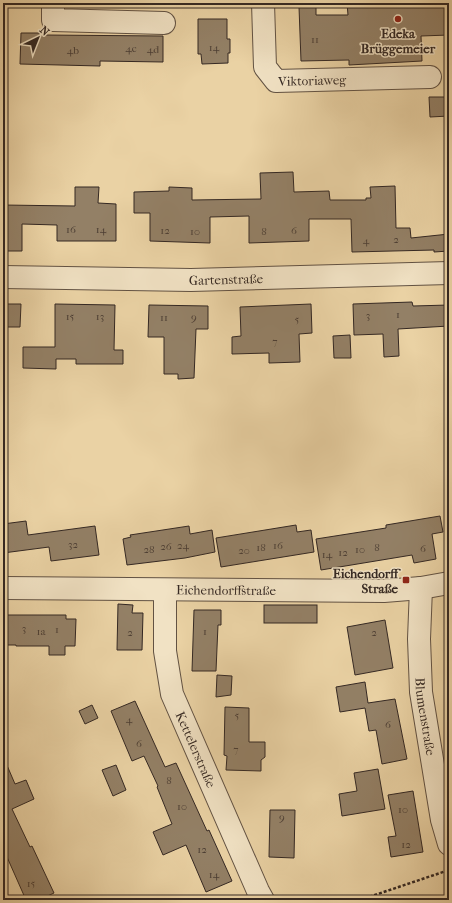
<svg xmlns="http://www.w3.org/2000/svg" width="452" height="903" font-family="'IM FELL French Canon',serif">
<rect width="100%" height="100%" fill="#ead2a4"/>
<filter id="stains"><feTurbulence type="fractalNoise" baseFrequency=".005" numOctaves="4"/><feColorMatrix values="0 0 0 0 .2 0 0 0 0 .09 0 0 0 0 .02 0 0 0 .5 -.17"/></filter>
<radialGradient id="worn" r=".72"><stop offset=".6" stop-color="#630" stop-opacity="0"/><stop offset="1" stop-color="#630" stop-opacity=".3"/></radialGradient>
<!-- building -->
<g fill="#938066" stroke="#342823">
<polygon points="347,3 449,3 449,35 421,36 422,61 349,65 349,60 301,61 299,7 316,7 316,15 348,15"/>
<polygon points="198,19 227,19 227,39 230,39 230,53 228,53 228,63 202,64 201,54 198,54"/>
<polygon points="21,33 44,33 44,35 163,36 163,62 100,61 100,66 20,64"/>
<polygon points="429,97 449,97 449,116 430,117"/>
<polygon points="293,172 294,192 329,191 330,200 366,200 366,198 371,198 370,187 395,186 396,228 410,228 411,238 449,234 449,251 434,252 434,250 352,252 351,219 309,219 309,241 249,243 249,216 210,217 210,243 150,241 150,213 134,213 134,192 169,191 169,187 192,188 192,200 261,199 260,173"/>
<polygon points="75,187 99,187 98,203 116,204 116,241 57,241 57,225 22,224 22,251 3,251 3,205 75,206"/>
<polygon points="412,302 413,306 449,305 449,326 398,329 399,356 384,357 383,334 354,335 353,304"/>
<polygon points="3,304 21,304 20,327 3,327"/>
<polygon points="55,304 115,305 114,350 123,350 123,364 76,364 76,359 56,359 56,369 23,368 23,347 55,347"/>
<polygon points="311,304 312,333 299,334 300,362 269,363 269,353 232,354 232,337 241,336 240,307"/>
<polygon points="149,305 208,306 208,329 196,329 194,378 178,379 178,374 164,374 164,337 148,337"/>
<polygon points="350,335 351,358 334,358 333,336"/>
<polygon points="440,516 443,532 432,534 436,559 414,563 412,555 321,570 316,539 386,528 386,525"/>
<polygon points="26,521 28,535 95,526 99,555 51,561 49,547 3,553 3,524"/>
<polygon points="296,525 297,532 311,530 314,552 221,567 216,538"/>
<polygon points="189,526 190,534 212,530 215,552 185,558 127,565 123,539 131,537 130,535"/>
<polygon points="118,604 133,605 132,613 143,613 142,650 117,650"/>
<rect x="264" y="605" width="53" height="18"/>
<polygon points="194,610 221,610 221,625 218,625 216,671 192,671"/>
<polygon points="3,615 66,615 66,619 76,619 75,646 65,646 65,655 49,655 49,646 16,646 16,645 3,645"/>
<polygon points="385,620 393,668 355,675 347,627"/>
<polygon points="217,675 232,676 231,695 216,697"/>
<polygon points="365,682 368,703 395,699 407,759 382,764 376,730 369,731 365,708 340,712 336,687"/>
<polygon points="135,701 165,767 176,763 207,831 209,830 232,881 206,892 186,845 163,855 153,832 172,824 157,787 158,786 144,756 132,761 111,711"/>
<polygon points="92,705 98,718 85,724 79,711"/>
<polygon points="225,707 249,708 249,742 265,742 265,757 261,760 261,771 226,770 227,756 224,755"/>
<polygon points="3,756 15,784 26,780 34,799 12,809 30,847 32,846 54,893 39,900 26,900 3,848"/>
<polygon points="116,765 126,790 113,796 102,770"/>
<polygon points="378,769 385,809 342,816 339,794 357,791 354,773"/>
<polygon points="413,791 423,852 391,857 388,837 396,836 388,795"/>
<polygon points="270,810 295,810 294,858 269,857"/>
</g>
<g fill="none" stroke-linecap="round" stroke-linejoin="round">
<!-- minor casing -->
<g stroke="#625243" stroke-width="24">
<g id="minor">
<polyline points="53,3 53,20 164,23"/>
<path id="s1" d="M263,3L265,67L276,81L430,77"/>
<path id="s2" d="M3,277L191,280L449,273"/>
<path id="s3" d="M3,588L384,591L421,588L449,583"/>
<path id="s4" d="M421,588L419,639L421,692L442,820L449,844"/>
<path id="s5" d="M165,590V651L172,694L258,891L263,900"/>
</g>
</g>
<!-- path -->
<polyline stroke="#342823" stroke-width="2.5" stroke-dasharray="3 2" stroke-linecap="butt" points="360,900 449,870"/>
<!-- minor -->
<use href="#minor" stroke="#f1e2c4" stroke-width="22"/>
</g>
<!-- markers -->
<g fill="#8f2418" stroke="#f1e2c4" stroke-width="1.5">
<circle cx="398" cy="19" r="4"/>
<rect x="402" y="576" width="8" height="8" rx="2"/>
</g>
<g text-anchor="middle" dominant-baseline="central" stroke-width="3" stroke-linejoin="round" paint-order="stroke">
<!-- number labels -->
<g font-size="11" fill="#4c3e34">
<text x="315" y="39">11</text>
<text x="214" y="47">14</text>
<text x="131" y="48">4c</text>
<text x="153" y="49">4d</text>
<text x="73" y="50">4b</text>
<text x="71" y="229">16</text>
<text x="101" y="229">14</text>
<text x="165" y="230">12</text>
<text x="294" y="230">6</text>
<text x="195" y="231">10</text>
<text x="264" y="231">8</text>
<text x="396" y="239">2</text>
<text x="366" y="240">4</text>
<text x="398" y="314">1</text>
<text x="368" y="315">3</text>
<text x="70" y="316">15</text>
<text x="100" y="316">13</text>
<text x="164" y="317">11</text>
<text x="194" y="317">9</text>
<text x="297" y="319">5</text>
<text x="275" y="341">7</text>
<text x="73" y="544">32</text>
<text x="183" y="545">24</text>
<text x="278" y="545">16</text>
<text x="166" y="546">26</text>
<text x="261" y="547">18</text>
<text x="377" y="547">8</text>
<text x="423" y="548">6</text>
<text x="149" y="549">28</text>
<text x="360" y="549">10</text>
<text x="244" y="550">20</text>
<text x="343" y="552">12</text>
<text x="327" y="554">14</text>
<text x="24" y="628">3</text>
<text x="57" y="629">1</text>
<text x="41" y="631">1a</text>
<text x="205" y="631">1</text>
<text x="130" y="632">2</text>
<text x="374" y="632">2</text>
<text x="237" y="715">5</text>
<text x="129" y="719">4</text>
<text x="388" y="724">6</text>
<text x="139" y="743">6</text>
<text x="236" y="749">7</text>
<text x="169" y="780">8</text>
<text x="182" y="806">10</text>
<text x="403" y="809">10</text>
<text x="282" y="817">9</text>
<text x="406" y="844">12</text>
<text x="202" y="849">12</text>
<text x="214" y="874">14</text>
<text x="31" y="883">15</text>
</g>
<!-- poi labels -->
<g font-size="13" font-weight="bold" fill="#342823" stroke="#f1e2c4">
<text x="398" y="33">Edeka<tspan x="398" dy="15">Brüggemeier</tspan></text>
<text x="398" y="573" text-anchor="end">Eichendorff<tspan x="398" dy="15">Straße</tspan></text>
</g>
<!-- street labels -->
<g font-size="13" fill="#342823" stroke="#f1e2c4">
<text stroke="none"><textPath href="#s1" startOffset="118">Viktoriaweg</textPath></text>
<text stroke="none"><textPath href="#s2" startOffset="223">Gartenstraße</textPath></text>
<text stroke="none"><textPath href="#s3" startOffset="223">Eichendorffstraße</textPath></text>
<text stroke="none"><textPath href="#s4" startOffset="129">Blumenstraße</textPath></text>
<text stroke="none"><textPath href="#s5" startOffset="165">Kettelerstraße</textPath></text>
</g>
</g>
<!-- margin -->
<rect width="452" height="903" fill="none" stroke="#ead2a4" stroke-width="16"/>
<rect x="4" y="4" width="444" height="895" fill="none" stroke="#342823" stroke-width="2"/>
<rect x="8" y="8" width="436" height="887" fill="none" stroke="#342823"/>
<!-- north arrow -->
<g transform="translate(38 38) rotate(43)" stroke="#f1e2c4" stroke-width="3" paint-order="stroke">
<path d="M0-3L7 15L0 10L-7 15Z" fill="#342823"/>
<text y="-6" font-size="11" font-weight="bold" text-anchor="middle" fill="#342823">N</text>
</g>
<rect width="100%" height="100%" filter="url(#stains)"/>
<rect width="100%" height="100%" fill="url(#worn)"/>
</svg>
